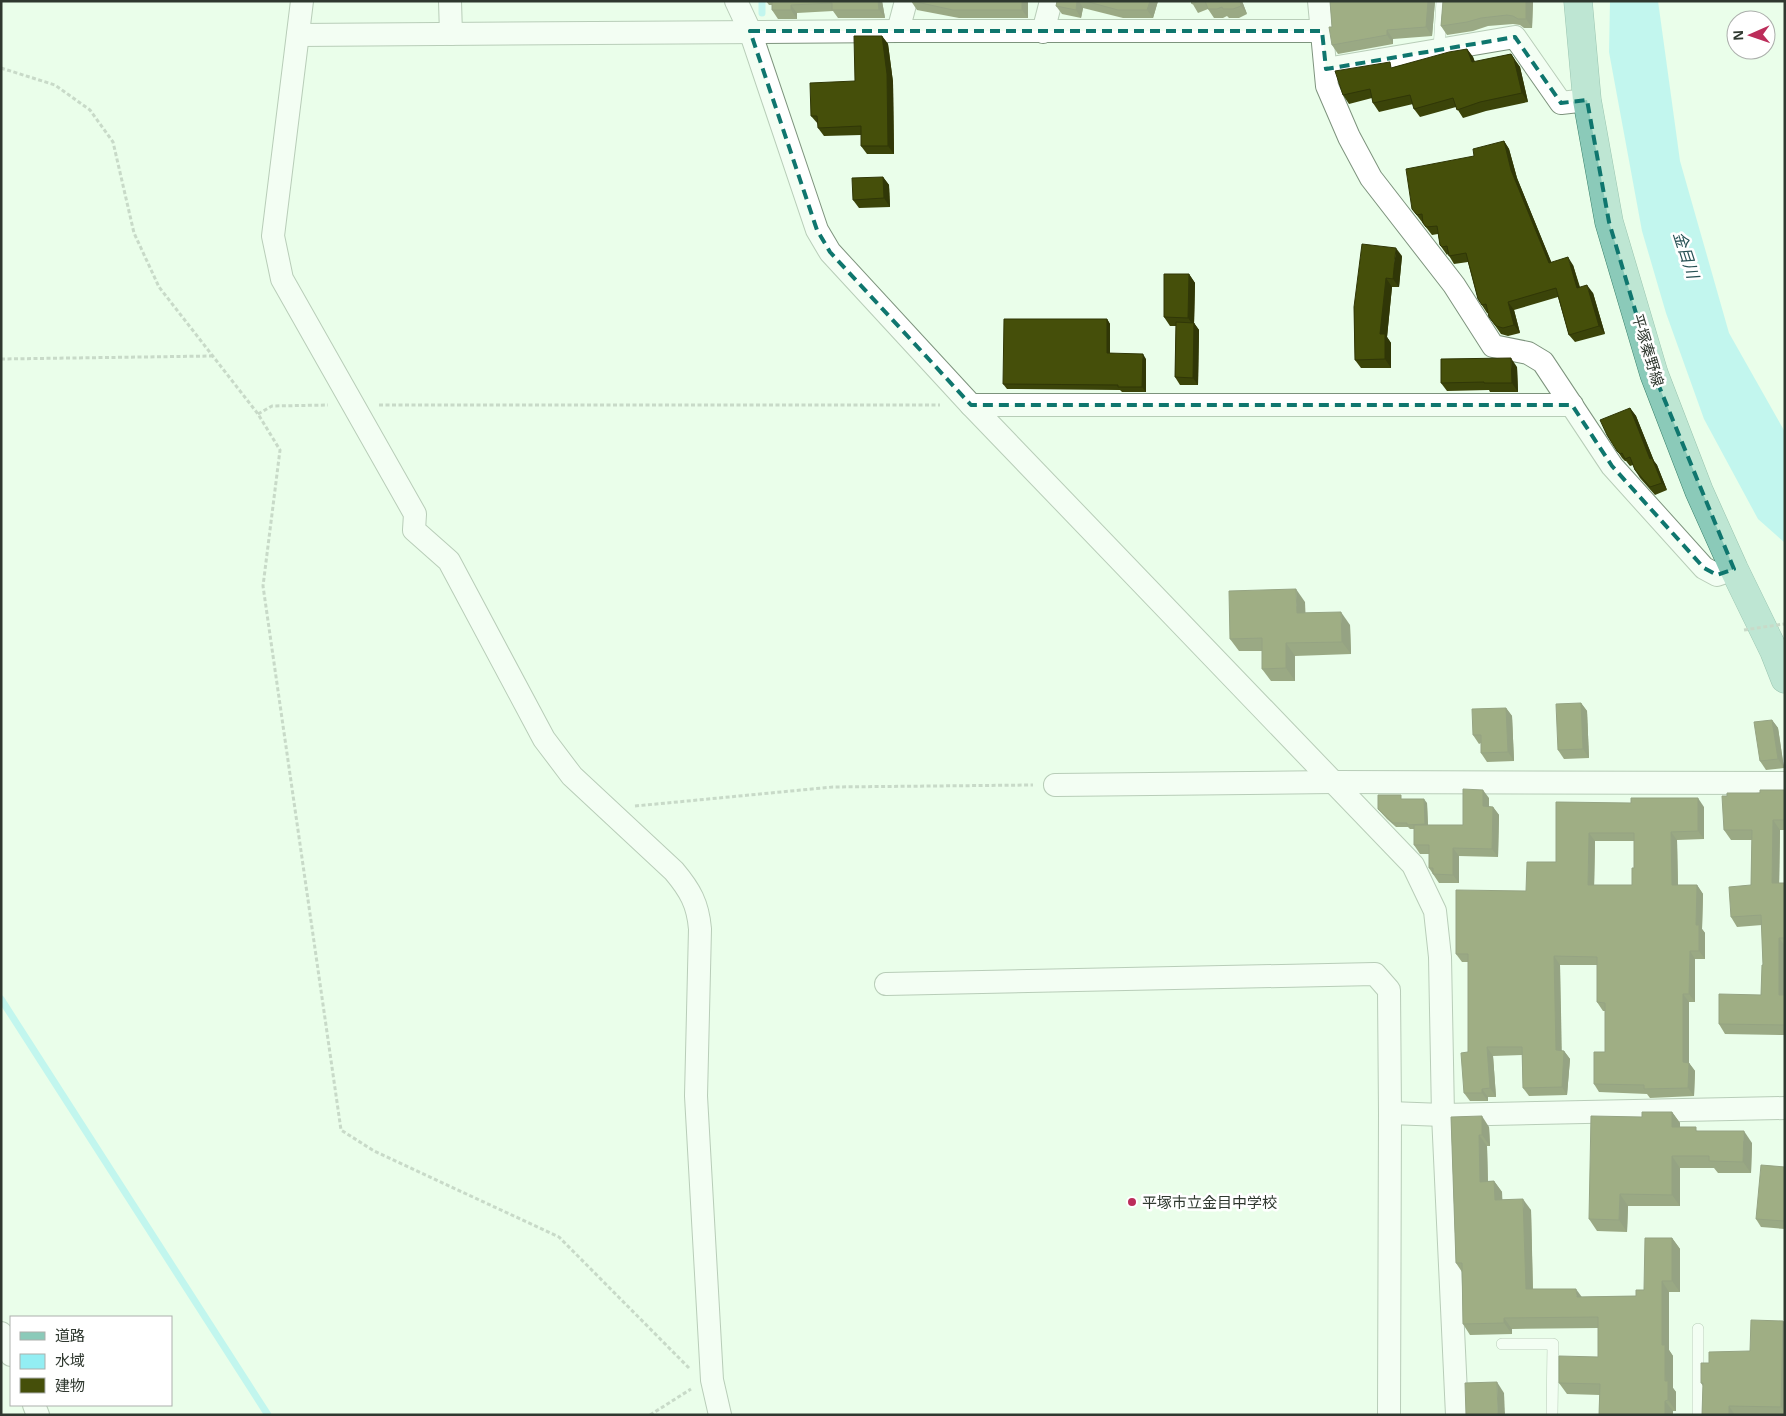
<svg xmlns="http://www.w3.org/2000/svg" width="1786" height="1416" font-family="Arial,'Noto Sans JP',sans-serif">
<rect width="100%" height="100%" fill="#eafeea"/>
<!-- water -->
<polygon fill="#93eef3" points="1610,1 1658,1 1680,161 1729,333 1785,432 1785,543 1758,519 1704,419 1666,313 1642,231 1609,52"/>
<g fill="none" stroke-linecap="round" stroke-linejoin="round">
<!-- stream -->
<g stroke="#93eef3" stroke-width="7">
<polyline points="762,13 762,1"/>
<polyline points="1,999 268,1415"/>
</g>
<!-- lane casing -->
<g stroke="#7d937d" stroke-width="12">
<g id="lane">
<polyline points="1439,49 1442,1"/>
<polyline points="1502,1344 1553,1344 1552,1415"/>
<polyline points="1698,1415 1698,1329"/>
</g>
</g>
<!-- street casing -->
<g stroke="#7d937d" stroke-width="24">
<g id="street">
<path d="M302,1L273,236L282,279L415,514L414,530L449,561L544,739L572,776L674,871C690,890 698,904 700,929L696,1096L712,1380L720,1415"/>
<polyline points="450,1 451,34"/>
<polyline points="736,1 750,31 817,230 830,252 971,405 1413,865 1435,911 1440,957 1443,1115 1457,1415"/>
<polyline points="1319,1 1327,86 1349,137 1371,178 1454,285 1493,346 1528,353 1543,362 1612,466 1704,568 1717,575 1734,569"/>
<polyline points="898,31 906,1"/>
<polyline points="1043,32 1051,1"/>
<polyline points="298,35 898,31 1322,31"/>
<polyline points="1326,69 1515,37 1561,103 1587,100"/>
<polyline points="971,405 1572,405"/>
<polyline points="1055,785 1333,782 1785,783"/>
<polyline points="886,984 1375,974 1389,990 1390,1113 1389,1415"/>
<polyline points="1390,1113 1443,1115 1785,1108"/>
<polyline points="1,1333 11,1355"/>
<polyline points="34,1405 38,1415"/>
</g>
</g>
<!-- primary casing -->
<g stroke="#39806b" stroke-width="29">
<polyline id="primary" points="1578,1 1587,100 1609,222 1654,374 1699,491 1734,569 1774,651 1785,679"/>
</g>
<!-- path -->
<g stroke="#a1b0a1" stroke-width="3" stroke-dasharray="4 2.5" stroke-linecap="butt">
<polyline points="1,68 55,85 90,110 113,142 134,233 159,287 258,414 280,450 263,586 341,1130 374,1151 559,1237 689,1368"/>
<polyline points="1,359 213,356"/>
<polyline points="379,405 940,405"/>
<polyline points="258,414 272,406 328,405"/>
<polyline points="635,806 833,787 1033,785"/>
<polyline points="650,1415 691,1389"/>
</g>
<!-- lane -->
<use href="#lane" stroke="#fff" stroke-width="11"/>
<!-- street -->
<use href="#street" stroke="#fff" stroke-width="22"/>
<!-- primary -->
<use href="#primary" stroke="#8bcab9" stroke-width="28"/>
<!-- path-bridge -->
<polyline stroke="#a1b0a1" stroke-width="3" stroke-dasharray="4 2.5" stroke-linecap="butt" points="1744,630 1784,624"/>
</g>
<!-- wall -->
<g fill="#3b4409" fill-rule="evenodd">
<polygon points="766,1 882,1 885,18 838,18 833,11 797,13 797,19 778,19 772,10 772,5 769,5"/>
<polygon points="911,1 1028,1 1028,18 959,18 917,10"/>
<polygon points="1057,1 1158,1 1153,18 1123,18 1083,8 1081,18 1062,14 1056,6"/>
<polygon points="1191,1 1242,1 1247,14 1239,18 1229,18 1227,16 1223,18 1214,18 1208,9 1198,13"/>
<polygon points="1330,1 1435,1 1432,36 1393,39 1393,44 1338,54 1332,45 1332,27"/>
<polygon points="1443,1 1533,1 1532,28 1524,28 1520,25 1513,24 1488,26 1473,31 1447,35 1441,26"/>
<polygon points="882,36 888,44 893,82 894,154 867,154 861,146 861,135 824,136 818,128 818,124 811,116 855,81"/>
<polygon points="1467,49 1473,57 1475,62 1511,54 1520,67 1528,102 1486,111 1463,118 1456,107 1420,117 1414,109 1413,104 1379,112 1373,103 1372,98 1349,104 1343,95 1394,67"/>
<polygon points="1504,141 1509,149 1517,178 1551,262 1573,265 1580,287 1593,293 1605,334 1575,342 1569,335 1558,297 1514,310 1520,333 1508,336 1501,334 1489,317 1488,313 1487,313 1478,299 1468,262 1454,264 1448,254 1447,255 1440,245 1438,234 1432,235 1412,209 1474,156"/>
<polygon points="883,177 889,185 890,207 859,208 853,200"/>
<polygon points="1402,256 1399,287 1392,287 1387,337 1391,343 1391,368 1361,368 1355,360 1354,307"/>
<polygon points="1189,274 1195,283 1194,323 1199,330 1198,385 1180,385 1175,377 1176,326 1170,326 1164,317"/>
<polygon points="1107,319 1110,324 1110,353 1146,359 1146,392 1122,392 1120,390 1007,389 1003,384"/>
<polygon points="1517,367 1518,392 1490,392 1489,390 1447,391 1441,383"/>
<polygon points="1630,408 1636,416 1654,461 1657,465 1667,490 1655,495 1640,478 1635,470 1633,465 1630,466 1626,461 1625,461 1622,458 1607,435"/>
<polygon points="1305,602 1305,613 1350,625 1351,654 1295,656 1295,681 1271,681 1262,669 1262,651 1239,651 1230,639"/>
<polygon points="1581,703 1587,711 1589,758 1564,759 1558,750"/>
<polygon points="1506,708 1512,716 1514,761 1487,762 1481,753 1481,743 1479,744 1473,735"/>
<polygon points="1772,720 1778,728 1784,768 1766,770 1760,761"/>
<polygon points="1785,790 1785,830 1780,830 1779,883 1785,883 1785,1035 1725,1034 1719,1024 1761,995 1763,965 1762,925 1737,927 1731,917 1751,885 1752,840 1731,840 1724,830 1727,796"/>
<polygon points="1489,798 1489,807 1493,807 1499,815 1498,857 1459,856 1459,883 1439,883 1429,868 1429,854 1420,854 1414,845 1414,829 1410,829 1408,827 1396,827 1387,819 1378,809 1404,799 1427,803 1428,825 1463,825"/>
<path d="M1556,802L1704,807V839L1677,840L1678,885H1697L1703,894L1702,929L1705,933V959H1695V1002H1689V1063L1695,1071L1694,1096L1650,1098L1647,1094L1599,1092L1594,1084L1605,1052V1011H1603L1597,1002V965H1560L1561,1051H1564L1570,1059L1567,1095L1529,1096L1523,1088L1522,1055L1493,1056L1496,1097H1488V1101H1470L1464,1093L1468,1052V962H1462L1456,954L1526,891L1556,862ZM1595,841H1634V868L1632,885H1594Z"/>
<polygon points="1672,1112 1680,1123 1680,1127 1752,1143 1751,1173 1718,1173 1714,1168 1680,1168 1680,1206 1628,1206 1627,1232 1597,1231 1589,1219 1642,1117"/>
<polygon points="1451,1117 1489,1127 1490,1146 1487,1146 1488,1181 1494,1181 1502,1192 1502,1200 1531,1210 1533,1289 1582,1297 1636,1296 1644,1290 1672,1238 1680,1249 1680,1292 1669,1292 1669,1350 1673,1356 1673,1388 1676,1392 1676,1411 1673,1411 1673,1415 1599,1415 1600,1395 1567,1394 1559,1383 1598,1357 1598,1328 1512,1329 1512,1334 1470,1335 1463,1324 1462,1272 1456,1263"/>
<polygon points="1785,1167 1785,1229 1761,1227 1756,1219"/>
<polygon points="1783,1321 1785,1323 1785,1415 1702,1415 1703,1386 1701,1383 1709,1363 1750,1351"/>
</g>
<!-- shaded-wall -->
<g fill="#303707">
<polygon points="878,1 882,1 885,18 879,10"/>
<polygon points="1022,1 1028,1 1028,18 1022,10"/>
<polygon points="1077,1 1079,1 1083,8 1081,18 1076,10"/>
<polygon points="1150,1 1158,1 1153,18 1147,10"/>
<polygon points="1240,1 1242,1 1247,14 1241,6"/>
<polygon points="1428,1 1435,1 1432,36 1426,27"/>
<polygon points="1526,1 1533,1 1532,28 1526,19"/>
<polygon points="791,5 797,13 797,19 791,10"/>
<polygon points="1387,30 1393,39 1393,44 1387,35"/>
<polygon points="882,36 888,44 893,82 894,154 888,146"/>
<polygon points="1467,49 1473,57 1478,71 1472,62"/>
<polygon points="1514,59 1520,67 1528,102 1522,93"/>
<polygon points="1504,141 1509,149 1517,178 1555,271 1549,263 1511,170"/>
<polygon points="883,177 889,185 890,207 884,198"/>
<polygon points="1396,248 1402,256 1399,287 1393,279"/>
<polygon points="1568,257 1573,265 1582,296 1577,288"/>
<polygon points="1189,274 1195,283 1194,326 1188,318"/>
<polygon points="1386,278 1392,287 1387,337 1391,343 1391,368 1385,359 1380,334"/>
<polygon points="1587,285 1593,293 1605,334 1599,326"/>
<polygon points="1508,302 1514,310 1520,333 1514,325"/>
<polygon points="1107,319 1110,324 1110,358 1107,353"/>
<polygon points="1194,323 1199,330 1198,385 1193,378"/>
<polygon points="1143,354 1146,359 1146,392 1142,387"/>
<polygon points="1511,358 1517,367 1518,392 1512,383"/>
<polygon points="1630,408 1636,416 1654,461 1657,465 1667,490 1662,483 1650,459"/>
<polygon points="1296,589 1305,602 1306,626 1297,613"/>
<polygon points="1341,612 1350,625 1351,654 1342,642"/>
<polygon points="1286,643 1295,656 1295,681 1286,668"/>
<polygon points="1581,703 1587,711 1589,758 1583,749"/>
<polygon points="1506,708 1512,716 1514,761 1508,752"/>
<polygon points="1772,720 1778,728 1784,768 1778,759"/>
<polygon points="1483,790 1489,798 1489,815 1483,806"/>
<polygon points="1698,798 1704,807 1704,839 1698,831"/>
<polygon points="1424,799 1427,803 1428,829 1425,824"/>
<polygon points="1493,807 1499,815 1498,857 1492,849"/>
<polygon points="1773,820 1780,830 1779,893 1772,883"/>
<polygon points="1671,832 1677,840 1678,893 1672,885"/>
<polygon points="1589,833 1595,841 1594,893 1588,885"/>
<polygon points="1453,848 1459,856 1459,883 1453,875"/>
<polygon points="1697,885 1703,894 1702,929 1705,933 1705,959 1699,951 1696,925"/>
<polygon points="1779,938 1785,946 1785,1003 1779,995"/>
<polygon points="1690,951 1695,959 1695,1002 1689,994"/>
<polygon points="1554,956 1560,965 1562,1059 1556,1050"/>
<polygon points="1683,994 1689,1002 1689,1070 1689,1063 1695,1071 1694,1096 1688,1088 1683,1062"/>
<polygon points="1487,1047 1493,1056 1496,1097 1490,1088"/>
<polygon points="1564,1051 1570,1059 1567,1095 1562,1087"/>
<polygon points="1482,1089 1488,1097 1488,1101 1482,1093"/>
<polygon points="1672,1112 1680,1123 1680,1138 1672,1127"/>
<polygon points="1482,1116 1489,1127 1490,1146 1482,1135"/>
<polygon points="1744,1131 1752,1143 1751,1173 1743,1162"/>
<polygon points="1479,1135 1487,1146 1488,1192 1480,1182"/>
<polygon points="1672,1156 1680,1168 1680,1206 1672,1195"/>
<polygon points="1494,1181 1502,1192 1503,1211 1495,1200"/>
<polygon points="1620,1194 1628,1206 1627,1232 1619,1220"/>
<polygon points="1523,1199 1531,1210 1533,1300 1526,1289"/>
<polygon points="1672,1238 1680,1249 1680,1292 1672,1281"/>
<polygon points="1662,1281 1669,1292 1669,1350 1673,1356 1673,1388 1676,1392 1676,1411 1668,1400 1662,1345"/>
<polygon points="1576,1289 1584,1300 1577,1297"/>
<polygon points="1504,1318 1512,1329 1512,1334 1504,1323"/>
<polygon points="1783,1321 1785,1323 1785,1413 1781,1407"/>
<polygon points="1497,1382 1504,1393 1505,1415 1498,1415"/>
<polygon points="1665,1401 1673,1411 1673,1415 1665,1415"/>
<polygon points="1729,1406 1735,1415 1729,1415"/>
</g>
<!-- building -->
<g fill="#454f0a" stroke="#303707" fill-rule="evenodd">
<polygon points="772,1 878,1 879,10 832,10 832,3 791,5 791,10 772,10"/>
<polygon points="912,1 1022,1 1022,10 953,10"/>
<polygon points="1057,1 1077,1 1076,10 1056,6"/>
<polygon points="1085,1 1150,1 1147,10 1118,10"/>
<polygon points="1191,1 1199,1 1192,4"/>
<polygon points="1205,1 1240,1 1241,6 1233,9 1223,9 1222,7 1217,9 1208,9"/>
<polygon points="1330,1 1428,1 1426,27 1387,30 1387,35 1332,45 1329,27 1332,27"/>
<polygon points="1443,1 1526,1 1526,19 1518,19 1513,16 1507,15 1481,18 1467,22 1441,26"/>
<polygon points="854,36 882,36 887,74 888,146 861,146 861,126 818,128 817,116 811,116 810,83 855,81"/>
<polygon points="1467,49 1472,62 1511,54 1514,59 1522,93 1480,102 1457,110 1453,98 1414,109 1410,95 1373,103 1370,89 1343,95 1335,71 1390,62 1391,68 1449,52"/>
<polygon points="1504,141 1511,170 1549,263 1568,257 1577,288 1587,285 1599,326 1569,335 1556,288 1508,302 1514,325 1503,328 1496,326 1489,317 1486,304 1482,305 1478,299 1466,253 1449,256 1447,246 1442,247 1440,245 1437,226 1426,227 1423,223 1422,214 1417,215 1412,209 1406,169 1474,156 1473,149"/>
<polygon points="883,177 884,198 853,200 852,178"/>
<polygon points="1362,244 1396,248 1393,279 1386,278 1380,334 1385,334 1385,359 1355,360 1354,307"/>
<polygon points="1164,274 1189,274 1188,318 1164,317"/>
<polygon points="1004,319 1107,319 1107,353 1143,354 1142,387 1118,387 1118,385 1003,384"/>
<polygon points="1176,322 1194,323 1193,378 1175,377"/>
<polygon points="1511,358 1512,383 1484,383 1484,382 1441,383 1441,359"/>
<polygon points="1630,408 1650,459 1652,458 1662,483 1650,487 1635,470 1630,457 1625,459 1622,453 1620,454 1617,451 1607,435 1600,420"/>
<polygon points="1296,589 1297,613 1341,612 1342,642 1286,643 1286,668 1262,669 1262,638 1230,639 1229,591"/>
<polygon points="1581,703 1583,749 1558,750 1556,704"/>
<polygon points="1506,708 1508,752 1481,753 1481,735 1473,735 1472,709"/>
<polygon points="1772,720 1778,759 1760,761 1754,722"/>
<polygon points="1463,789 1483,790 1483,806 1493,807 1492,849 1453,848 1453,875 1433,874 1433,868 1429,868 1429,845 1414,845 1414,825 1463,825"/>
<polygon points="1760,790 1785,790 1785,820 1773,820 1772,883 1785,883 1785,938 1779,938 1779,995 1785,995 1785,1025 1719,1024 1719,994 1761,995 1762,965 1763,965 1761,915 1731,917 1729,887 1751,885 1752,830 1724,830 1722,796 1727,796 1727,793 1760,793"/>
<polygon points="1378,795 1401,795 1401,799 1424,799 1425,824 1407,825 1407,823 1393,823 1378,809"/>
<path d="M1631,798H1698V831L1671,832L1672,885H1697L1696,925H1699V951H1690L1689,994H1683V1062L1689,1063L1688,1088L1644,1089V1085L1594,1084V1052H1605V1003L1597,1002V957L1554,956L1556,1050L1564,1051L1562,1087L1523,1088L1522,1047H1487L1490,1088L1482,1089V1093H1464L1461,1053L1468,1052V954H1456V890L1526,891L1527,862H1556V802L1631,803ZM1589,833H1634V868H1632V885H1588Z"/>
<polygon points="1642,1112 1672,1112 1672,1127 1696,1127 1696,1131 1744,1131 1743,1162 1709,1161 1709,1156 1672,1156 1672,1195 1620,1194 1619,1220 1589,1219 1591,1116 1642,1117"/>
<polygon points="1482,1116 1482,1135 1479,1135 1480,1182 1494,1181 1495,1200 1523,1199 1526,1289 1576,1289 1577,1297 1636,1296 1636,1290 1644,1290 1645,1238 1672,1238 1672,1281 1662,1281 1662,1345 1665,1345 1665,1381 1668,1381 1668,1400 1665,1401 1665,1415 1599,1415 1600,1384 1559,1383 1559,1356 1598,1357 1598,1317 1504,1318 1504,1323 1463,1324 1462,1263 1456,1263 1451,1117"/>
<polygon points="1761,1165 1785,1167 1785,1210 1784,1221 1756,1219"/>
<polygon points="1751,1320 1783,1321 1781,1407 1729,1406 1729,1415 1702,1415 1703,1383 1701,1383 1701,1363 1709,1363 1709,1352 1750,1351"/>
<polygon points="1497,1382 1498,1415 1466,1415 1465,1383"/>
</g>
<!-- marked area -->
<path d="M0 0H1786V1416H0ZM750,31H1322L1326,69L1515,37L1561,103L1587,100L1609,222L1654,374L1734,569L1717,575L1704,568L1612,466L1572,405H971L830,252L817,230Z" fill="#eafeea" fill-opacity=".55" fill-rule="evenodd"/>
<path fill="none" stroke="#0f766e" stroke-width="4" stroke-dasharray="10 6" stroke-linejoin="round" d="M750,31H1322L1326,69L1515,37L1561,103L1587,100L1609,222L1654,374L1734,569L1717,575L1704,568L1612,466L1572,405H971L830,252L817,230Z"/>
<!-- markers -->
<circle fill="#bc2d5a" stroke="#fff" stroke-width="2" cx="1132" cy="1202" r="5"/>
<g text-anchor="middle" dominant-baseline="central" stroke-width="5" stroke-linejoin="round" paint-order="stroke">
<!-- street labels -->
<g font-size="15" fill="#2f382f" stroke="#fff">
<text transform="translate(1648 350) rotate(73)">平塚秦野線</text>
</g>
<!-- poi labels -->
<g font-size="15" fill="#2f382f" stroke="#fff" text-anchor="start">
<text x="1142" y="1202">平塚市立金目中学校</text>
</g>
<!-- water labels -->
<g font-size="16" font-style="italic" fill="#275154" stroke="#fff">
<text transform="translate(1686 255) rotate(72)">金目川</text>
</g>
</g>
<!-- border -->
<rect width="1786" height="1416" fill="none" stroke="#2f382f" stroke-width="5"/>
<!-- legend -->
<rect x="10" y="1316" width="162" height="90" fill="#ffffff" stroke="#acafac"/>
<rect x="20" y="1332" width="25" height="8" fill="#8bcab9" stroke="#acafac"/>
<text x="55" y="1341" font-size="15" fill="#2f382f">道路</text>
<rect x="20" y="1354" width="25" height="15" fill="#93eef3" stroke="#acafac"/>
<text x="55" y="1366" font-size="15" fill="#2f382f">水域</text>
<rect x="20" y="1378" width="25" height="15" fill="#454f0a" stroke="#acafac"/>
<text x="55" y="1391" font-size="15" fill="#2f382f">建物</text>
<!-- north arrow -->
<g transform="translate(1751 35) rotate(268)"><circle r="24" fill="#ffffff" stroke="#acafac"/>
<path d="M0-4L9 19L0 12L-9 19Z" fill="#bc2d5a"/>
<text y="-8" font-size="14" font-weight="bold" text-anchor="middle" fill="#2f382f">N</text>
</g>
</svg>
